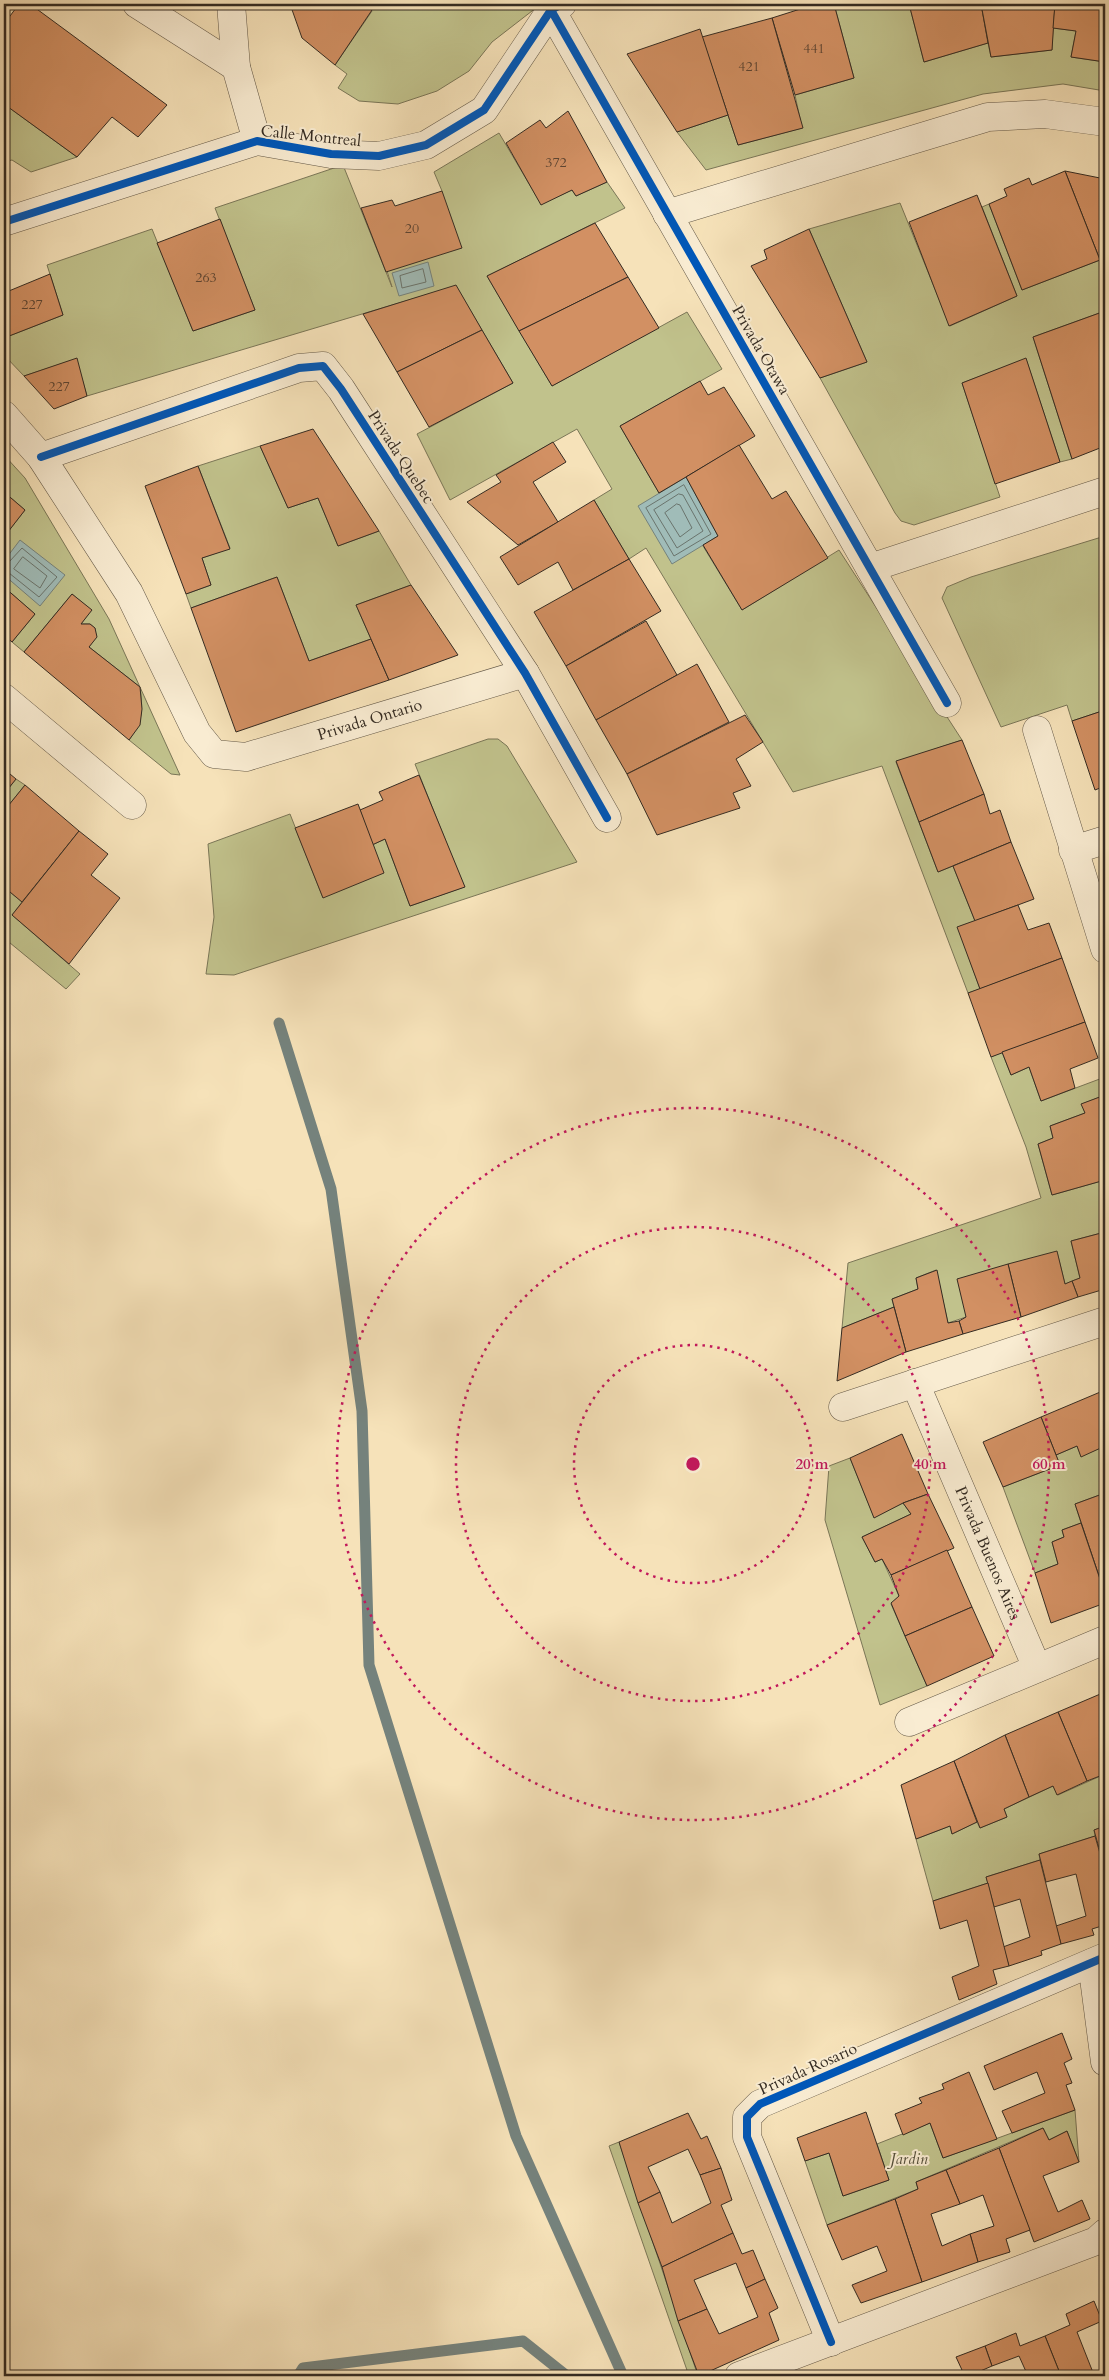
<svg xmlns="http://www.w3.org/2000/svg" width="1109" height="2380" font-family="Cardo,serif">
<rect width="100%" height="100%" fill="#f6e2b9"/>
<filter id="stains"><feTurbulence type="fractalNoise" baseFrequency=".004" numOctaves="4"/><feColorMatrix values="0 0 0 0 .2 0 0 0 0 .09 0 0 0 0 .02 0 0 0 .5 -.17"/></filter>
<radialGradient id="worn" r=".72"><stop offset=".6" stop-color="#630" stop-opacity="0"/><stop offset="1" stop-color="#630" stop-opacity=".3"/></radialGradient>
<!-- green -->
<g fill="#c1c28c" stroke="#7a7657">
<polygon points="363,4 541,4 492,42 469,71 437,91 398,104 359,101 338,88 347,74 335,65 372,11"/>
<polygon points="834,4 909,4 924,62 988,43 991,57 1052,50 1053,28 1076,31 1071,57 1105,62 1105,91 1063,84 983,94 706,170 677,132 728,115 738,145 802,128 795,95 854,78"/>
<polygon points="4,104 77,157 31,172 12,160 4,162"/>
<polygon points="499,133 541,204 572,190 576,196 607,182 625,208 487,276 552,386 687,312 722,369 620,426 659,493 686,477 703,546 742,610 839,550 962,740 896,762 938,872 953,866 975,921 958,927 980,989 968,993 882,766 793,792 646,548 629,559 594,500 612,489 577,429 450,500 417,434 513,383 456,286 87,396 76,359 24,376 4,355 4,338 63,315 47,265 152,229 193,331 255,310 215,208 343,165 392,287 387,271 442,191 434,172"/>
<polygon points="900,203 950,326 1017,296 982,207 989,204 1022,290 1100,260 1105,273 1105,311 1033,337 1072,459 1060,462 1026,359 962,383 1000,497 914,525 901,521 895,513 820,378 867,362 809,229"/>
<polygon points="260,446 288,508 318,498 338,546 379,531 411,585 356,605 371,639 309,661 277,577 191,608 186,594 211,585 202,558 230,548 198,466"/>
<path d="M4,455L25,478L109,619L180,775L171,774L129,740C143,720 143,711 140,687L89,647L96,637L95,628L90,624H81L91,610L72,594L24,652L12,642L35,614L4,587V537L25,510L4,492Z"/>
<polygon points="1105,536 1105,710 1072,721 1067,705 1001,727 942,598 947,587 971,577"/>
<polygon points="488,739 498,739 507,746 577,862 234,975 206,974 214,917 208,844 290,814 323,898 372,845 385,839 410,906 464,887 415,764"/>
<polygon points="16,779 25,785 4,811 4,794"/>
<polygon points="4,887 22,902 12,915 80,974 66,989 4,938"/>
<polygon points="1002,1052 1011,1075 1029,1067 1041,1101 1105,1077 1105,1095 1082,1104 1085,1113 1050,1126 1053,1138 1038,1144 1052,1195 1105,1180 1105,1232 1071,1241 1080,1278 1065,1284 1057,1252 966,1317 948,1323 936,1270 916,1278 918,1289 892,1299 894,1307 842,1328 848,1263 1041,1198 1026,1147 991,1057"/>
<polygon points="1077,1446 1081,1456 1105,1446 1105,1493 1075,1504 1081,1523 1062,1530 1064,1537 1052,1542 1058,1564 1035,1573 1003,1487 1060,1465 1056,1455"/>
<polygon points="850,1458 874,1517 903,1503 911,1514 862,1537 875,1562 882,1559 899,1596 891,1604 927,1686 880,1705 825,1520 829,1466"/>
<polygon points="1105,1774 1105,1826 1094,1830 1095,1836 1039,1854 1040,1860 986,1877 988,1883 933,1901 916,1839 950,1826 952,1834 977,1822 980,1828 1007,1817 1004,1809 1053,1786 1058,1795"/>
<polygon points="1075,2110 1079,2162 1067,2131 1049,2140 1043,2128 916,2182 918,2189 827,2225 805,2161 829,2153 843,2196 889,2180 877,2144 930,2123 943,2158"/>
<polygon points="619,2142 698,2376 689,2376 609,2146"/>
</g>
<!-- water -->
<g fill="#a0bcb8" stroke="#75827c">
<polygon points="428,262 434,286 399,296 392,273"/>
<polygon points="686,477 718,536 672,564 638,506"/>
<polygon points="20,540 65,575 40,606 4,575 4,561"/>
</g>
<g fill="none" stroke-linecap="round" stroke-linejoin="round">
<!-- shore -->
<g stroke="#6a746d" stroke-width="1">
<polygon points="423,269 426,282 402,288 400,276"/>
<polygon points="684,485 711,534 674,556 646,508"/>
<polygon points="679,494 683,495 703,531 677,548 654,510"/>
<polygon points="677,504 680,505 692,528 680,537 665,513"/>
<polygon points="23,557 47,576 40,588 14,569"/>
<polyline points="4,564 9,562 22,548 57,577 39,597 9,573 4,572"/>
</g>
<!-- stream -->
<g stroke="#75827c" stroke-width="11">
<polyline points="279,1023 331,1189 362,1411 369,1665 516,2136 623,2376"/>
<polyline points="298,2376 303,2368 523,2341 567,2376"/>
</g>
</g>
<!-- building -->
<g fill="#d29063" stroke="#342b22">
<polygon points="19,4 30,4 167,105 138,137 112,117 77,157 4,104 4,24"/>
<polygon points="290,4 363,4 372,10 335,65 302,38"/>
<polygon points="816,4 834,4 854,78 795,95 772,18"/>
<polygon points="909,4 981,4 988,43 924,62"/>
<polygon points="981,4 1055,4 1052,50 991,57"/>
<polygon points="1055,4 1105,4 1105,62 1071,57 1076,31 1053,28"/>
<polygon points="772,18 803,128 738,145 702,37"/>
<polygon points="700,29 728,115 677,132 627,54"/>
<polygon points="568,111 607,182 576,196 572,190 541,205 506,143 540,120 546,128"/>
<polygon points="1065,171 1105,179 1105,273 1100,260"/>
<polygon points="1065,171 1100,260 1022,290 989,204 1007,196 1004,189 1029,178 1032,185"/>
<polygon points="442,191 462,248 386,272 361,208 392,200 395,206"/>
<polygon points="977,195 1017,296 949,326 909,222"/>
<polygon points="220,219 255,310 193,331 157,243"/>
<polygon points="595,223 628,277 519,331 487,276"/>
<polygon points="809,229 867,362 820,378 751,266 767,259 764,250"/>
<polygon points="50,274 63,315 4,338 4,293"/>
<polygon points="628,277 659,328 552,386 519,331"/>
<polygon points="456,285 482,330 397,372 363,314"/>
<polygon points="1105,311 1105,446 1072,459 1033,337"/>
<polygon points="482,330 513,383 429,427 397,372"/>
<polygon points="77,358 87,396 54,409 24,376"/>
<polygon points="1026,358 1060,462 995,484 962,383"/>
<polygon points="700,381 708,395 724,387 755,436 659,493 620,426"/>
<polygon points="313,429 379,531 338,546 318,498 288,508 260,446"/>
<polygon points="553,442 566,462 533,482 558,522 518,545 467,502 501,482 496,475"/>
<polygon points="739,445 772,499 786,491 828,558 742,610 703,545 718,536 686,477"/>
<polygon points="198,466 230,549 202,558 211,585 186,594 145,486"/>
<polygon points="4,492 25,510 4,537"/>
<polygon points="594,500 629,559 573,590 558,562 518,585 500,557"/>
<polygon points="629,559 661,611 566,666 534,612"/>
<polygon points="277,577 309,661 371,639 389,680 236,732 191,608"/>
<polygon points="411,585 458,655 389,680 356,605"/>
<polygon points="4,587 35,614 12,642 4,635"/>
<polygon points="72,594 92,610 81,624 90,624 95,628 97,637 89,647 140,687 142,709 140,725 129,740 24,652"/>
<polygon points="646,621 677,675 596,720 566,666"/>
<polygon points="697,664 729,722 627,774 596,720"/>
<polygon points="1105,710 1105,786 1095,790 1072,721"/>
<polygon points="745,715 763,742 736,759 751,786 733,793 740,808 657,835 627,774"/>
<polygon points="962,740 984,794 919,822 896,761"/>
<polygon points="4,769 16,779 4,794"/>
<polygon points="419,775 465,887 410,906 385,839 372,845 360,810 383,800 379,792"/>
<polygon points="25,785 79,831 22,902 4,887 4,811"/>
<polygon points="984,794 990,814 1000,810 1011,842 938,872 919,822"/>
<polygon points="358,804 384,873 323,898 295,828"/>
<polygon points="79,831 108,854 91,875 120,898 69,964 12,915"/>
<polygon points="1011,842 1034,899 975,921 953,866"/>
<polygon points="1018,905 1028,930 1049,923 1062,958 980,989 957,927"/>
<polygon points="1062,958 1085,1022 991,1057 968,993"/>
<polygon points="1085,1022 1098,1058 1070,1069 1075,1088 1041,1101 1029,1067 1011,1075 1002,1052"/>
<polygon points="1105,1095 1105,1180 1052,1195 1038,1144 1053,1138 1050,1126 1085,1113 1081,1104"/>
<polygon points="1105,1232 1105,1289 1078,1297 1072,1281 1080,1278 1071,1241"/>
<polygon points="1057,1251 1065,1284 1072,1281 1078,1297 1021,1317 1008,1264"/>
<polygon points="1008,1264 1021,1317 963,1334 959,1321 966,1317 957,1279"/>
<polygon points="937,1270 948,1323 959,1321 963,1334 906,1352 892,1299 918,1289 916,1278"/>
<polygon points="894,1307 906,1352 837,1381 842,1328"/>
<polygon points="1105,1390 1105,1446 1081,1457 1077,1446 1056,1455 1041,1417"/>
<polygon points="1041,1417 1060,1465 1003,1487 983,1442"/>
<polygon points="902,1434 928,1494 903,1503 874,1518 850,1458"/>
<polygon points="1105,1493 1105,1594 1075,1504"/>
<polygon points="928,1494 954,1548 891,1575 882,1559 875,1562 862,1537 911,1514 903,1503"/>
<polygon points="1081,1523 1105,1594 1105,1603 1051,1623 1035,1573 1058,1564 1052,1542 1064,1537 1062,1530"/>
<polygon points="947,1550 972,1607 905,1636 891,1603 899,1596 891,1575"/>
<polygon points="972,1607 994,1656 927,1686 905,1636"/>
<polygon points="1105,1692 1105,1774 1087,1781 1058,1712"/>
<polygon points="1058,1712 1087,1781 1057,1795 1053,1786 1029,1797 1005,1735"/>
<polygon points="1005,1735 1029,1797 1004,1809 1007,1817 980,1828 954,1761"/>
<polygon points="954,1761 977,1822 952,1834 950,1826 916,1839 901,1785"/>
<polygon points="1105,1826 1105,1858 1102,1859 1094,1830"/>
<polygon points="1095,1836 1105,1871 1105,1925 1092,1929 1094,1935 1061,1944 1056,1926 1086,1916 1076,1874 1046,1882 1039,1854"/>
<polygon points="1040,1860 1061,1944 1041,1951 1042,1955 1009,1966 1003,1947 1030,1937 1020,1899 994,1907 986,1877"/>
<polygon points="988,1883 1009,1966 993,1970 997,1984 959,2000 952,1977 979,1966 967,1920 940,1929 933,1901"/>
<polygon points="1062,2033 1072,2059 1064,2063 1072,2083 1066,2085 1075,2110 1012,2133 1002,2111 1045,2093 1037,2072 994,2090 984,2066"/>
<polygon points="969,2072 997,2139 943,2158 930,2123 903,2135 895,2114 922,2103 919,2098 944,2089 942,2084"/>
<polygon points="866,2112 889,2180 843,2196 829,2153 805,2161 797,2138"/>
<polygon points="688,2113 701,2139 707,2136 721,2168 700,2175 688,2149 648,2167 660,2192 638,2203 619,2142"/>
<polygon points="1043,2128 1049,2140 1067,2131 1079,2162 1043,2176 1058,2212 1082,2200 1090,2219 1034,2242 999,2148"/>
<polygon points="999,2148 1030,2230 1006,2239 1010,2252 978,2262 970,2234 994,2226 983,2195 960,2204 946,2170"/>
<polygon points="721,2168 732,2200 721,2205 733,2233 662,2267 638,2203 660,2192 672,2223 711,2203 700,2175"/>
<polygon points="946,2170 960,2204 931,2214 942,2246 970,2234 978,2262 922,2282 895,2199 918,2189 916,2182"/>
<polygon points="895,2199 922,2282 861,2303 852,2285 887,2271 877,2246 842,2260 827,2225"/>
<polygon points="733,2233 742,2254 753,2250 765,2279 746,2288 736,2263 694,2280 707,2309 678,2321 662,2267"/>
<polygon points="765,2279 778,2308 769,2313 779,2340 699,2376 678,2321 707,2309 719,2334 758,2317 746,2288"/>
<polygon points="1094,2301 1102,2321 1077,2332 1094,2375 1105,2370 1105,2376 1061,2376 1045,2336 1070,2325 1066,2314"/>
<polygon points="1016,2333 1020,2346 1045,2336 1061,2376 1028,2376 1019,2356 992,2366 985,2346"/>
<polygon points="985,2346 992,2366 969,2376 945,2376 962,2370 956,2357"/>
</g>
<g fill="none" stroke-linecap="round" stroke-linejoin="round">
<!-- minor casing -->
<g stroke="#645948" stroke-width="29">
<g id="minor">
<polyline points="137,4 236,67"/>
<polyline points="231,4 236,67 257,141"/>
<polyline points="551,10 947,703"/>
<polyline points="667,214 988,117 1045,114 1105,122"/>
<polyline points="4,222 257,141 331,154 379,156 426,145 484,110 551,10 562,4"/>
<path id="s1" d="M4,415L41,457L129,593L197,733L214,754L246,757L525,673"/>
<polyline points="41,457 299,368 323,366 341,389 525,673 607,818"/>
<polyline points="870,568 1105,491"/>
<polyline points="4,698 132,805"/>
<polyline points="1037,730 1105,949"/>
<polyline points="1073,850 1105,840"/>
<path id="s2" d="M915,1383L1037,1668"/>
<polyline points="843,1407 1105,1321"/>
<polyline points="909,1722 1105,1640"/>
<polyline points="1092,1963 1105,2062"/>
<polyline points="831,2342 747,2137 747,2117 760,2104 1105,1957"/>
<polyline points="739,2376 1096,2241 1105,2233"/>
</g>
</g>
<!-- minor -->
<use href="#minor" stroke="#f9ecd2" stroke-width="28"/>
<!-- cycleway casing -->
<g stroke="#f9ecd2" stroke-width="11">
<g id="cycleway">
<polyline points="551,10 947,703"/>
<polyline points="4,222 257,141 331,154 379,156 426,145 484,110 551,10 562,4"/>
<polyline points="41,457 299,368 323,366 341,389 525,673 607,818"/>
<polyline points="831,2342 747,2137 747,2117 760,2104 1105,1957"/>
</g>
</g>
<!-- cycleway -->
<use href="#cycleway" stroke="#0057b8" stroke-width="8"/>
</g>
<!-- distance rings -->
<g fill="none" stroke="#c2185b" stroke-width="2.5" stroke-dasharray="2.5 5">
<circle cx="693" cy="1464" r="119"/>
<circle cx="693" cy="1464" r="237"/>
<circle cx="693" cy="1464" r="356"/>
</g>
<g text-anchor="middle" dominant-baseline="central" stroke-width="4" stroke-linejoin="round" paint-order="stroke">
<!-- number labels -->
<g font-size="14" fill="#5c4432">
<text x="814" y="48">441</text>
<text x="749" y="66">421</text>
<text x="556" y="162">372</text>
<text x="412" y="228">20</text>
<text x="206" y="277">263</text>
<text x="32" y="304">227</text>
<text x="59" y="386">227</text>
</g>
<!-- street labels -->
<g font-size="16" fill="#342b22" stroke="#f9ecd2">
<text transform="translate(311 136) rotate(6)">Calle Montreal</text>
<text transform="translate(761 350) rotate(60)">Privada Otawa</text>
<text transform="translate(401 457) rotate(57)">Privada Quebec</text>
<text stroke="none"><textPath href="#s1" startOffset="562">Privada Ontario</textPath></text>
<text stroke="none"><textPath href="#s2" startOffset="185">Privada Buenos Aires</textPath></text>
<text transform="translate(808 2069) rotate(-24)">Privada Rosario</text>
</g>
<!-- park labels -->
<g font-size="16" font-style="italic" fill="#57513c" stroke="#f9ecd2">
<text x="909" y="2159">Jardin</text>
</g>
</g>
<circle cx="693" cy="1464" r="8" fill="#c2185b" stroke="#f9ecd2" stroke-width="2.5"/>
<g font-size="15" text-anchor="middle" font-weight="bold" fill="#c2185b" stroke="#f9ecd2" stroke-width="4" stroke-linejoin="round" paint-order="stroke">
<text x="812" y="1469">20 m</text>
<text x="930" y="1469">40 m</text>
<text x="1049" y="1469">60 m</text>
</g>
<!-- margin -->
<rect width="1109" height="2380" fill="none" stroke="#f6e2b9" stroke-width="20"/>
<rect x="5" y="5" width="1099" height="2370" fill="none" stroke="#342b22" stroke-width="2.5"/>
<rect x="10" y="10" width="1089" height="2360" fill="none" stroke="#342b22"/>
<rect width="100%" height="100%" filter="url(#stains)"/>
<rect width="100%" height="100%" fill="url(#worn)"/>
</svg>
